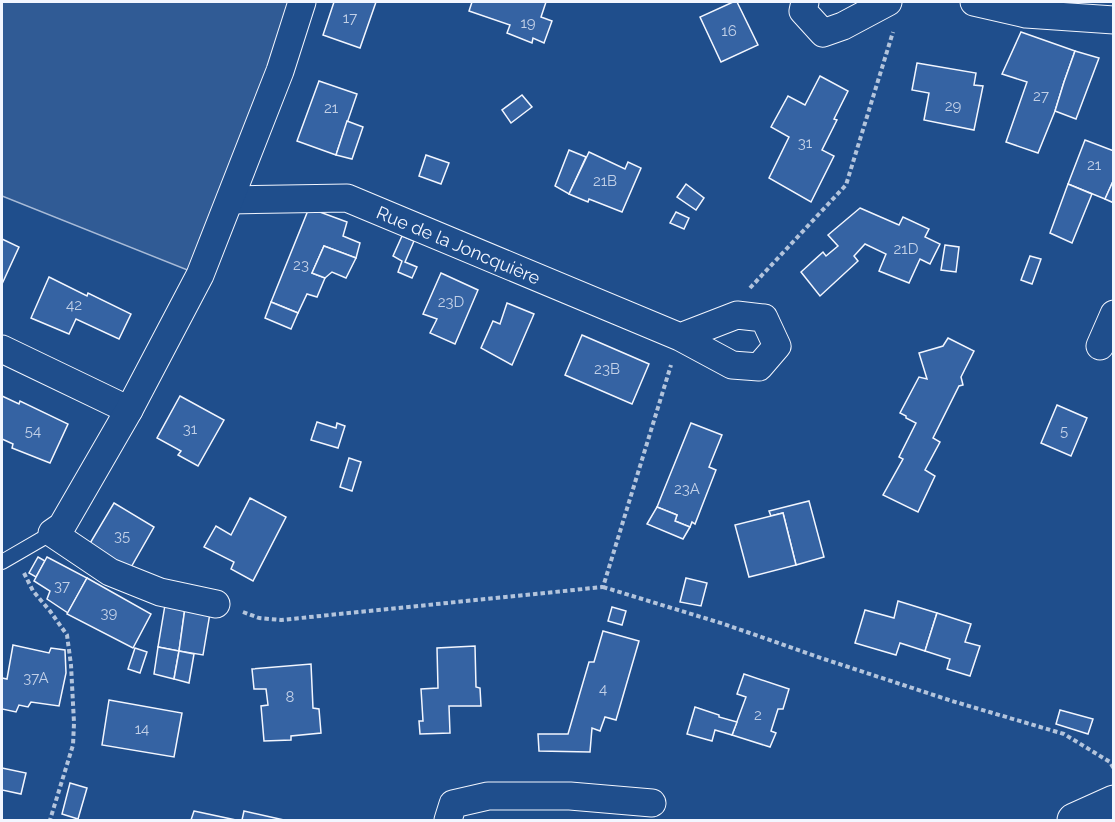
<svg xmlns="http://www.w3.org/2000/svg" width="1115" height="822" font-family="Raleway,sans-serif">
<rect width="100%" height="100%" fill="#1f4e8c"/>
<!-- built -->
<polygon fill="#305b95" stroke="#a8bbd7" stroke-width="1.5" points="2,2 302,2 200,275 2,196"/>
<!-- building -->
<g fill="#3563a3" stroke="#f2f6ff" stroke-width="1.5">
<polygon points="334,2 376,2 360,48 323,35"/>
<polygon points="472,2 546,2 541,17 552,21 544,43 533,38 532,43 507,33 510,25 469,11"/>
<polygon points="733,2 737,2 758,45 721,62 700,17"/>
<polygon points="1021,32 1075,51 1064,82 1055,111 1038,153 1006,142 1027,82 1002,74"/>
<polygon points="1075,51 1099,58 1076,119 1055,111 1064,82"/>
<polygon points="917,63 976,73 974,85 983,86 974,130 924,120 929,93 912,90"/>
<polygon points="820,76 848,91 834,119 837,120 822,150 834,156 811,202 769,178 789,137 771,127 788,96 805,105"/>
<polygon points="319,81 357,94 336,155 297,141"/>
<polygon points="522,95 532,107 511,123 502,110"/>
<polygon points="347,121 363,127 352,159 336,155"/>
<polygon points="1085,140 1114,151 1114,179 1105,199 1068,184"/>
<polygon points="569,150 586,157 569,194 555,186"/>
<polygon points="589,152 625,169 628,162 641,168 622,212 589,199 588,202 569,194"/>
<polygon points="426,155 449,163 441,184 419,176"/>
<polygon points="1114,179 1114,203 1105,199"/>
<polygon points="686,184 704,198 696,210 677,197"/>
<polygon points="1068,184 1092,194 1072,243 1050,233"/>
<polygon points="309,208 347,222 343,236 360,243 356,258 324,246 312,273 325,278 317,297 307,294 298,313 271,302"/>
<polygon points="860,208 899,225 903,217 929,229 925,237 940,244 930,264 920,259 909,283 879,271 886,254 865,244 854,256 858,261 820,296 801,272 823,252 826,256 838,246 828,235"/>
<polygon points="676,212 689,218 684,229 670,223"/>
<polygon points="402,236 414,241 405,262 417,267 412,278 398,272 402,261 393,256"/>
<polygon points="2,239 19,247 2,284"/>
<polygon points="945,245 959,247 956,272 941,270"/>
<polygon points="324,246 356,258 346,278 332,272 325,278 312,273"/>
<polygon points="1030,256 1041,259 1032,284 1021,280"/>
<polygon points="441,273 478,290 455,344 430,333 437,319 423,314"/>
<polygon points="49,277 87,296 88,293 131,314 119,339 76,319 69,334 31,318"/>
<polygon points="271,302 298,313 291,329 265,318"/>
<polygon points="507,303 534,314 512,365 481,348 493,321 500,324"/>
<polygon points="582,335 649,364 632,404 565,375"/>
<polygon points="948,338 974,351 961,377 963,385 959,386 933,438 940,442 925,470 935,476 918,512 883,495 903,459 899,457 916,423 906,418 906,416 900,413 919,377 927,379 919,353 943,346"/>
<polygon points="2,396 19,404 20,401 68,424 50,463 12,448 13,444 2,439"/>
<polygon points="180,396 224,420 198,466 178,455 181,451 157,438"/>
<polygon points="1057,405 1087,418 1071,456 1041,443"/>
<polygon points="317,422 336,428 337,423 345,426 338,448 311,440"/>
<polygon points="691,423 722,435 709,467 716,470 695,524 692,522 690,527 675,521 677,515 657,507"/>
<polygon points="349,458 361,462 352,491 340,487"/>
<polygon points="250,498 286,517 253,581 231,569 234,562 204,547 216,526 231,535"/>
<polygon points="809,501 824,557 796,565 783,513 771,516 769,511"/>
<polygon points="114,503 154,527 130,569 89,545"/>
<polygon points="657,507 677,515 675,521 690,527 683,539 647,524"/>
<polygon points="783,513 796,565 749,577 735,525"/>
<polygon points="38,557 45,561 36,577 29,573"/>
<polygon points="47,557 87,578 68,613 47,599 50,591 34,581"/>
<polygon points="87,578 151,614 133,648 67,614"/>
<polygon points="686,578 707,583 701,606 680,602"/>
<polygon points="898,601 937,613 925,651 900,643 896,655 855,643 865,610 894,618"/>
<polygon points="165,605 185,608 179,651 158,647"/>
<polygon points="612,607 626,611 622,625 608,621"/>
<polygon points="185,608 210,613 203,655 179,651"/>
<polygon points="937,613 971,624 965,642 980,646 970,676 947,669 950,659 925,651"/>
<polygon points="603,631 639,641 616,720 605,717 600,731 592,728 590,752 539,751 538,734 568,734 589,662 594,662"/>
<polygon points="13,645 49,653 51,648 65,650 66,673 59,706 31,702 28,707 19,705 16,712 2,709 2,678 7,679"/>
<polygon points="475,646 476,687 480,688 481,706 449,706 450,733 420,734 419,721 423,721 421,689 438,688 437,648"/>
<polygon points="158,647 179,651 174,679 154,674"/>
<polygon points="135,648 147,652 140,673 128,669"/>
<polygon points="179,651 194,654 189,683 174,679"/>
<polygon points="311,664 313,708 319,709 321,733 291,736 291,740 264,741 261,706 268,705 266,689 254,689 252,669"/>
<polygon points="744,674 789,689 783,709 778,709 771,731 776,733 770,747 732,735 746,697 737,694"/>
<polygon points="109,700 182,713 174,757 102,745"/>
<polygon points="695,707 719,715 719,717 737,722 732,735 715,730 712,741 687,734"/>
<polygon points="1060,710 1093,719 1088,734 1056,724"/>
<polygon points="2,768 26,773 21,794 2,790"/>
<polygon points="70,783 87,788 78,819 62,814"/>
<polygon points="194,811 236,820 191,820"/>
<polygon points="244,811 284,820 242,820"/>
</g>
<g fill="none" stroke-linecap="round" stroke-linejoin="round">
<!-- service casing -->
<g stroke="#f2f6ff" stroke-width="16">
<polyline id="service" points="2,562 52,533"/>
</g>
<!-- minor casing -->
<g stroke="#f2f6ff" stroke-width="29">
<g id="minor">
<polyline points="805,2 803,11 823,33 843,26 888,2"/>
<polyline points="974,2 1026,14 1114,20"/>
<path id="s1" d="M230,200L347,198L680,337L732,365L759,367L777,346L764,318L737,315L680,337"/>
<polyline points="1100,346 1114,314"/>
<polyline points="2,349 129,410"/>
<polyline points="216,604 160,592 110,572 52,533 62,526 129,410 200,275 280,71 302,2"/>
<polyline points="448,820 453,804 488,796 570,796 652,803"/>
</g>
</g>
<!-- primary casing -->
<g stroke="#f2f6ff" stroke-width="35">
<polyline id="primary" points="1074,820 1114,802"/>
</g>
<!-- path -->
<g stroke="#b3c4dc" stroke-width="4" stroke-dasharray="4.5 3" stroke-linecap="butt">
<polyline points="750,288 846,185 893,32"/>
<polyline points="24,573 33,591 50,611 67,635 71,665 74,723 73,745 50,820"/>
<polyline points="603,587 724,624 824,659 952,701 1064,734 1110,762 1114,769"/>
<polyline points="243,612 259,618 281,620 603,587 671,365"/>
</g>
<!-- service -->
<use href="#service" stroke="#1f4e8c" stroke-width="14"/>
<!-- minor -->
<use href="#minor" stroke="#1f4e8c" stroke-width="27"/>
<!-- primary -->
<use href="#primary" stroke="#1f4e8c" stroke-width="33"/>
</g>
<g text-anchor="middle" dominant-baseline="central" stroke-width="4.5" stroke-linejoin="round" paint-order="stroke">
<!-- number labels -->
<g font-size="15" fill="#c3d1e8">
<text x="350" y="18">17</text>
<text x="528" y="23">19</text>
<text x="729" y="31">16</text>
<text x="1041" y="96">27</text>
<text x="953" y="106">29</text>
<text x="331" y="108">21</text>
<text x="805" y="143">31</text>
<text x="1094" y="165">21</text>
<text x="605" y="181">21B</text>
<text x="906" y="249">21D</text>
<text x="301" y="265">23</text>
<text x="451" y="302">23D</text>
<text x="74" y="305">42</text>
<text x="607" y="369">23B</text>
<text x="190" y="429">31</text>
<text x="33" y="431">54</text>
<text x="1064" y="431">5</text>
<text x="687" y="489">23A</text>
<text x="122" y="536">35</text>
<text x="62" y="586">37</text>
<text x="109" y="613">39</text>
<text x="36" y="678">37A</text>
<text x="603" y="689">4</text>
<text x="290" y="697">8</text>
<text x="758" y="715">2</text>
<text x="142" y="729">14</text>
</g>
<!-- street labels -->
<g font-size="18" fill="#f2f6ff" stroke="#1f4e8c">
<text stroke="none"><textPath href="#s1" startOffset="238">Rue de la Joncquière</textPath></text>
</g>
</g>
<!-- border -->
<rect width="1115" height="822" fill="none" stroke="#f2f6ff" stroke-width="6"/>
</svg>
